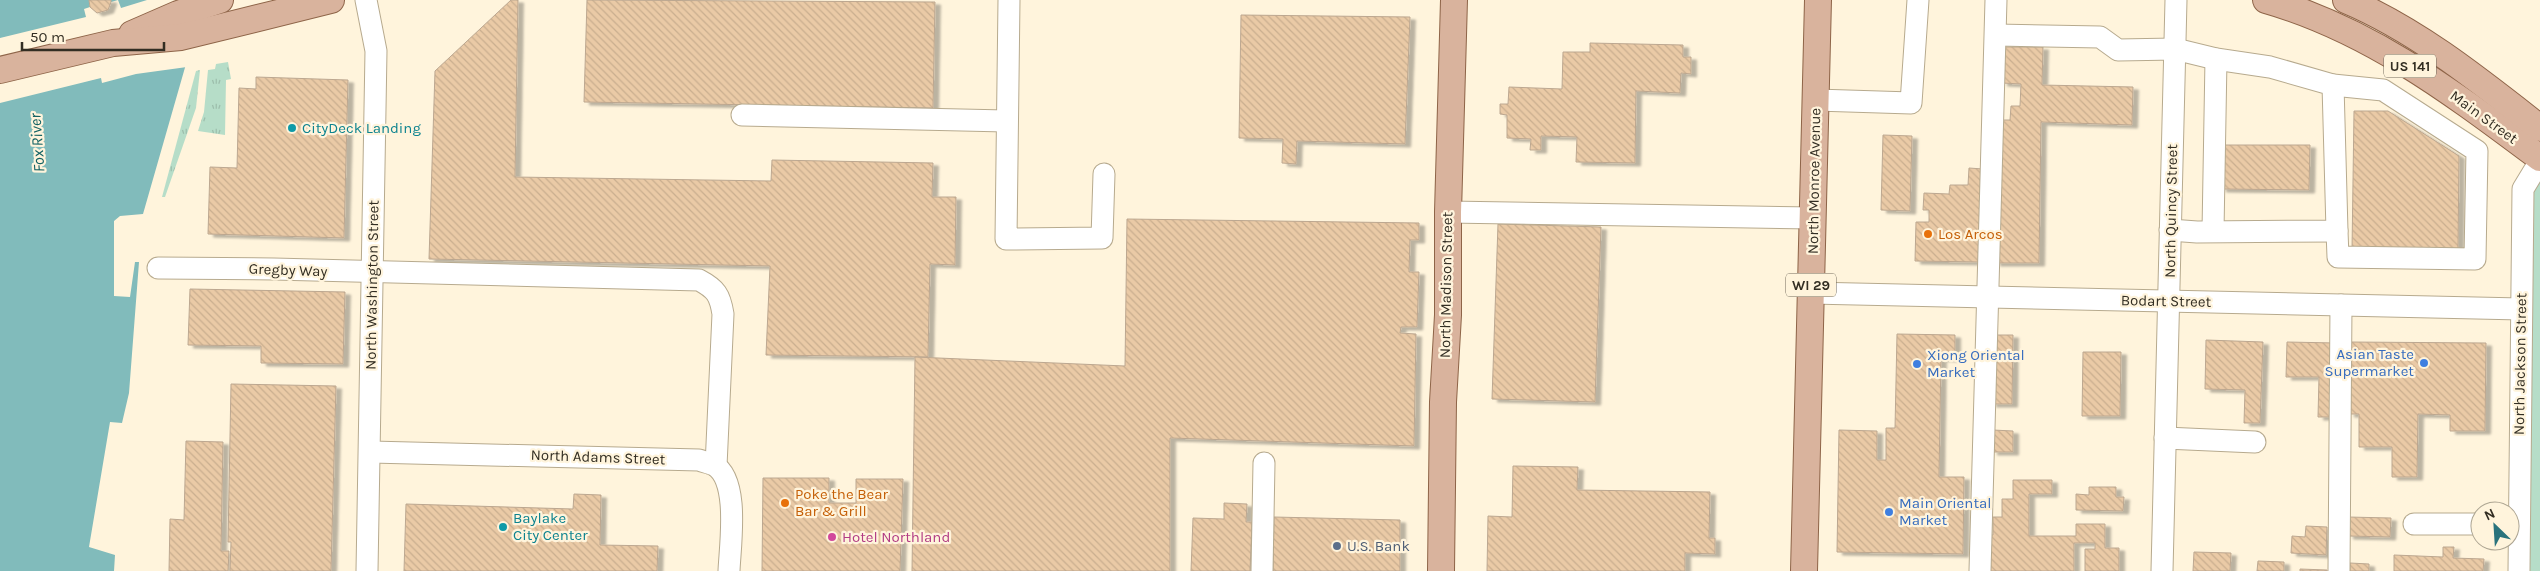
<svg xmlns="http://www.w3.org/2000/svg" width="2540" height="571" font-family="Karla,sans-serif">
<defs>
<pattern id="grass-tufts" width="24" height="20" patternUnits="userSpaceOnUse" patternTransform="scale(1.25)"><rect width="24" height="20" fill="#b6ddc8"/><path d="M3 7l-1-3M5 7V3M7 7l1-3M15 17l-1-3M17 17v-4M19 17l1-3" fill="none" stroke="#9dbeac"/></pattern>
<pattern id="building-back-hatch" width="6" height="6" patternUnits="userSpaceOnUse" patternTransform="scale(1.25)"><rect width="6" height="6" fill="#eacaa6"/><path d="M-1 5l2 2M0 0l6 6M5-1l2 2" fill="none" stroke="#c9ae8f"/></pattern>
<filter id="shadow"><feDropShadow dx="5.5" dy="3" stdDeviation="1" flood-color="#0004"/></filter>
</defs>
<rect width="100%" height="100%" fill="#fff4dc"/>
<!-- grass -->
<g fill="url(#grass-tufts)">
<polygon points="228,62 231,79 226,80 225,135 198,131 204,112 208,70 215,69 216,64"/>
<polygon points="200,70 196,108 165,197 162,197 196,71"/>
</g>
<!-- park -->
<polygon fill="#b6ddc8" points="2540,161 2540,571 2519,571 2523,189"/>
<!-- water -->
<polygon fill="#81bbbb" points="0,0 216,0 186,64 143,214 120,216 114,221 114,296 130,297 135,262 139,262 129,393 122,423 110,422 89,547 115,555 114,571 0,571"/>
<!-- pier -->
<polygon fill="#fff4dc" points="89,0 111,0 111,2 118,0 121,8 147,0 218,0 187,67 136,74 102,83 101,78 0,103 0,38 86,17 84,9 90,7"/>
<!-- building -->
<g fill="url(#building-back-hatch)" stroke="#bca790" filter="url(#shadow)">
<polygon points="89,0 111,0 111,2 108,10 97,13 90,7"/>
<polygon points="511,0 518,0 515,177 771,181 772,160 933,163 932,197 956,197 955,265 930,264 928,357 766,355 770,266 429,259 435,71"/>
<polygon points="587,0 935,2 933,108 584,102"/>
<polygon points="1241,15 1410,17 1405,144 1297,141 1296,164 1282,163 1283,139 1239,138"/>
<polygon points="1590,43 1683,45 1683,57 1691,57 1691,74 1681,73 1680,93 1636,91 1635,163 1576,162 1577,137 1541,136 1541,150 1530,150 1531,139 1507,138 1507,115 1500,114 1500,104 1508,104 1509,87 1562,89 1563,52 1590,52"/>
<polygon points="2003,47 2043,47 2042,85 2133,87 2132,125 2041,122 2039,263 1995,263 1997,120 2010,120 2011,106 2020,106 2021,84 2002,83"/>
<polygon points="256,77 348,80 344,238 208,234 210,167 237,168 239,88 256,89"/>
<polygon points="2354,111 2388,111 2459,156 2458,251 2352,250"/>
<polygon points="1883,135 1912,136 1910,211 1881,210"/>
<polygon points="2221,145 2310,145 2309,190 2221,189"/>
<polygon points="1969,168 1983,169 1980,262 1915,261 1916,222 1929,222 1929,210 1923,210 1924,193 1949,194 1950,185 1968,185"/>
<polygon points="1127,219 1419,223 1419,240 1410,240 1409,272 1419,272 1417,327 1401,327 1400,333 1416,334 1414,446 1170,438 1170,571 912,571 915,357 1125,366"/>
<polygon points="1498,224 1601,227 1595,402 1492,399"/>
<polygon points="190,289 345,292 343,364 261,363 261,346 188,345"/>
<polygon points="1897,334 1955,335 1955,359 1941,358 1939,477 1964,477 1963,554 1837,552 1839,430 1877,431 1877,460 1886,460 1886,428 1895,428"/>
<polygon points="1992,335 2013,335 2012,404 1991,404"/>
<polygon points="2206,340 2263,342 2260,423 2244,423 2245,390 2205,389"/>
<polygon points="2287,342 2336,343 2334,417 2318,417 2319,377 2286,377"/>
<polygon points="2350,342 2486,343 2485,431 2450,431 2450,415 2418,414 2417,477 2392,477 2392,447 2359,447 2359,414 2349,414"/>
<polygon points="2083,352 2121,352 2120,416 2082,416"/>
<polygon points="231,384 336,386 331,571 230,571 231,542 228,542"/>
<polygon points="1993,430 2013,431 2013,452 1992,452"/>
<polygon points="186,441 223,442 221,551 229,551 228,571 169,571 170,519 184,520"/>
<polygon points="1513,466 1578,467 1577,490 1710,492 1709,538 1715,538 1715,554 1685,553 1685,571 1487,571 1488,516 1512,517"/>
<polygon points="763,478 829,478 829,503 856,503 856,479 903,479 900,571 762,571"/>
<polygon points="2013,480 2052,480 2052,494 2029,494 2029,536 2076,536 2076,524 2105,524 2105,548 2119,548 2119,571 2085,571 2085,549 2095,549 2095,543 2074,543 2074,571 1987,571 1987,535 1993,535 1993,517 2002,517 2002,499 2013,499"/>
<polygon points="2089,487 2116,487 2116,497 2124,497 2123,511 2076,510 2076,494 2089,495"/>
<polygon points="574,494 601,495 600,545 658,546 657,571 404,571 406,504 573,509"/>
<polygon points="1224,503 1247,504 1246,522 1252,522 1250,571 1191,571 1193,518 1224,519"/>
<polygon points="1274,517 1400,520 1400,571 1273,571"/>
<polygon points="2348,517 2391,518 2390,537 2348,536"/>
<polygon points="2306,526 2327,527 2326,555 2291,553 2292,536 2305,537"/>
<polygon points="2443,547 2454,547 2453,558 2484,559 2483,571 2394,571 2394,555 2443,557"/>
<polygon points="2194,552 2231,553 2230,571 2193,571"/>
<polygon points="2258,561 2284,562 2284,571 2257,571"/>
<polygon points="2350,563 2369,564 2369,571 2350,571"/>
<polygon points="2300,569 2327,570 2327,571 2300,571"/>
</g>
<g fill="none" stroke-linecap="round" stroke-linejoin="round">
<!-- minor casing -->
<g stroke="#b7aa8e" stroke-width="23">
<g id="minor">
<polyline points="366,0 376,51 367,571"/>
<polyline points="1009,0 1006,239 1102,238 1104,174"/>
<polyline points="1996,35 2100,37 2118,50 2175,49 2216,59 2270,67 2333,85 2337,231 2197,232 2170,230"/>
<polyline points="2333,85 2383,90 2477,151 2475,259 2338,257 2337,231"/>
<polyline points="1816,100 1911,103 1918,0"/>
<polyline points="742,115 1006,121"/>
<polyline points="1448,212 1813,218"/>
<polyline points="2213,231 2216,59"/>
<path d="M158,268L274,269L699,280C716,289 720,295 723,314L716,466"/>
<polyline points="1811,293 2521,309"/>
<polyline points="2165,438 2255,442"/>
<path d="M371,452L699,460C704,462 710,463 714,465C740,480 730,545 729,571"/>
<polyline points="2414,524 2480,524"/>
<polyline points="1262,571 1264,463"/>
<polyline points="1980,571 1996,0"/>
<polyline points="2162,571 2176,0"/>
<polyline points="2339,571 2341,305"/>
<polyline points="2519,571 2523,189 2540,161"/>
</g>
</g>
<!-- major casing -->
<g stroke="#8e6448" stroke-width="28">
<g id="major">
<path d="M2266,0C2371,30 2454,94 2540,158"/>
<path d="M2346,0C2417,30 2480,81 2540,128"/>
<polyline points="132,34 178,14 220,0"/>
<polyline points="0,70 113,43 181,37 331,0"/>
<polyline points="1441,571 1443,402 1448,315 1448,212 1454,0"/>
<polyline points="1804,571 1818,0"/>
</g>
</g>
<!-- minor -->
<use href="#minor" stroke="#fff" stroke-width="21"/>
<!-- major -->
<use href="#major" stroke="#d9b39d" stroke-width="26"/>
</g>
<!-- markers -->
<g fill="#0f9aa8" stroke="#fff4dc" stroke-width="2">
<circle cx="292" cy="128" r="5"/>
<circle cx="503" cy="527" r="5"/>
</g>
<g fill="#e8710a" stroke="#fff4dc" stroke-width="2">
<circle cx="1928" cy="234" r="5"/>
<circle cx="785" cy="503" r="5"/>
</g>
<g fill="#3f7fe0" stroke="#fff4dc" stroke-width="2">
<circle cx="2424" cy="363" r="5"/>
<circle cx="1917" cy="364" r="5"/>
<circle cx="1889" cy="512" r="5"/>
</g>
<circle fill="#d1479c" stroke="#fff4dc" stroke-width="2" cx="832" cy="537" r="5"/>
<circle fill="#5c6f8a" stroke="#fff4dc" stroke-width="2" cx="1337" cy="546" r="5"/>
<g text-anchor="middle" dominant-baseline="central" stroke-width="4.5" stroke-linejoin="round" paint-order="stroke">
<!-- shield labels -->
<g fill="#fff4dc" stroke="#70695a" stroke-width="1">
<rect x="2384" y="54.5" width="52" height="23" rx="4"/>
<rect x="1786" y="273.5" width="50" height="23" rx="4"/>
</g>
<g font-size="14" font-weight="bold" fill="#332e23">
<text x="2410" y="66">US 141</text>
<text x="1811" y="285">WI 29</text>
</g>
<!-- street labels -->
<g font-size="15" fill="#332e23" stroke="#fff4dc">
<text transform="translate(2484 117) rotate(36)">Main Street</text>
<text transform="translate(1814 181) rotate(-89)">North Monroe Avenue</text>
<text transform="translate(2171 211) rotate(-89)">North Quincy Street</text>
<text transform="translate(288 270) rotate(2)">Gregby Way</text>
<text transform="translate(372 285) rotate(-89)">North Washington Street</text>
<text transform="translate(1446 285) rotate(-89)">North Madison Street</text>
<text transform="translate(2166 301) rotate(1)">Bodart Street</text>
<text transform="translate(2520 364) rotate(-89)">North Jackson Street</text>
<text transform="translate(598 457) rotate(2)">North Adams Street</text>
</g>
<!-- culture labels -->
<g font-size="15" fill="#0d838f" stroke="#fff4dc" text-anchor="start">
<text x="302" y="128">CityDeck Landing</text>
<text x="513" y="518">Baylake<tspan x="513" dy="17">City Center</tspan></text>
</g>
<!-- food labels -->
<g font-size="15" fill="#c56008" stroke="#fff4dc" text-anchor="start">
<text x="1938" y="234">Los Arcos</text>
<text x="795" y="494">Poke the Bear<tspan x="795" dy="17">Bar &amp; Grill</tspan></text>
</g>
<!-- shop labels -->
<g font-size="15" fill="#366cbe" stroke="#fff4dc" text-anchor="start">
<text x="2414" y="354" text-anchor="end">Asian Taste<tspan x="2414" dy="17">Supermarket</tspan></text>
<text x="1927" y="355">Xiong Oriental<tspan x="1927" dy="17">Market</tspan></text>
<text x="1899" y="503">Main Oriental<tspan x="1899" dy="17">Market</tspan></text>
</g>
<!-- hotel labels -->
<g font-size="15" fill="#b23c85" stroke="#fff4dc" text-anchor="start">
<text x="842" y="537">Hotel Northland</text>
</g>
<!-- service labels -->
<g font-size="15" fill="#4e5e75" stroke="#fff4dc" text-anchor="start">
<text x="1347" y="546">U.S. Bank</text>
</g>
<!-- water labels -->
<g font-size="16" font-style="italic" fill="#136263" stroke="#fff4dc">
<text transform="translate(37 143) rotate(-94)">Fox River</text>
</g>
</g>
<!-- north arrow -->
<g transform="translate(2495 526) rotate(335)"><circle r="24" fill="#fff4dc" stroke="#ada592"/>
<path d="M0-4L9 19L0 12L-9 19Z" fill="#2a737c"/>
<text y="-8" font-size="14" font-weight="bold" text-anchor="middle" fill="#332e23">N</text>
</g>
<!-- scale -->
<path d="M22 42v8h142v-8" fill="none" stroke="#332e23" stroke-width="2.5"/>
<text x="30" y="42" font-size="15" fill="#332e23" stroke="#fff4dc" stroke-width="4" paint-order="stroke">50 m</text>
</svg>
